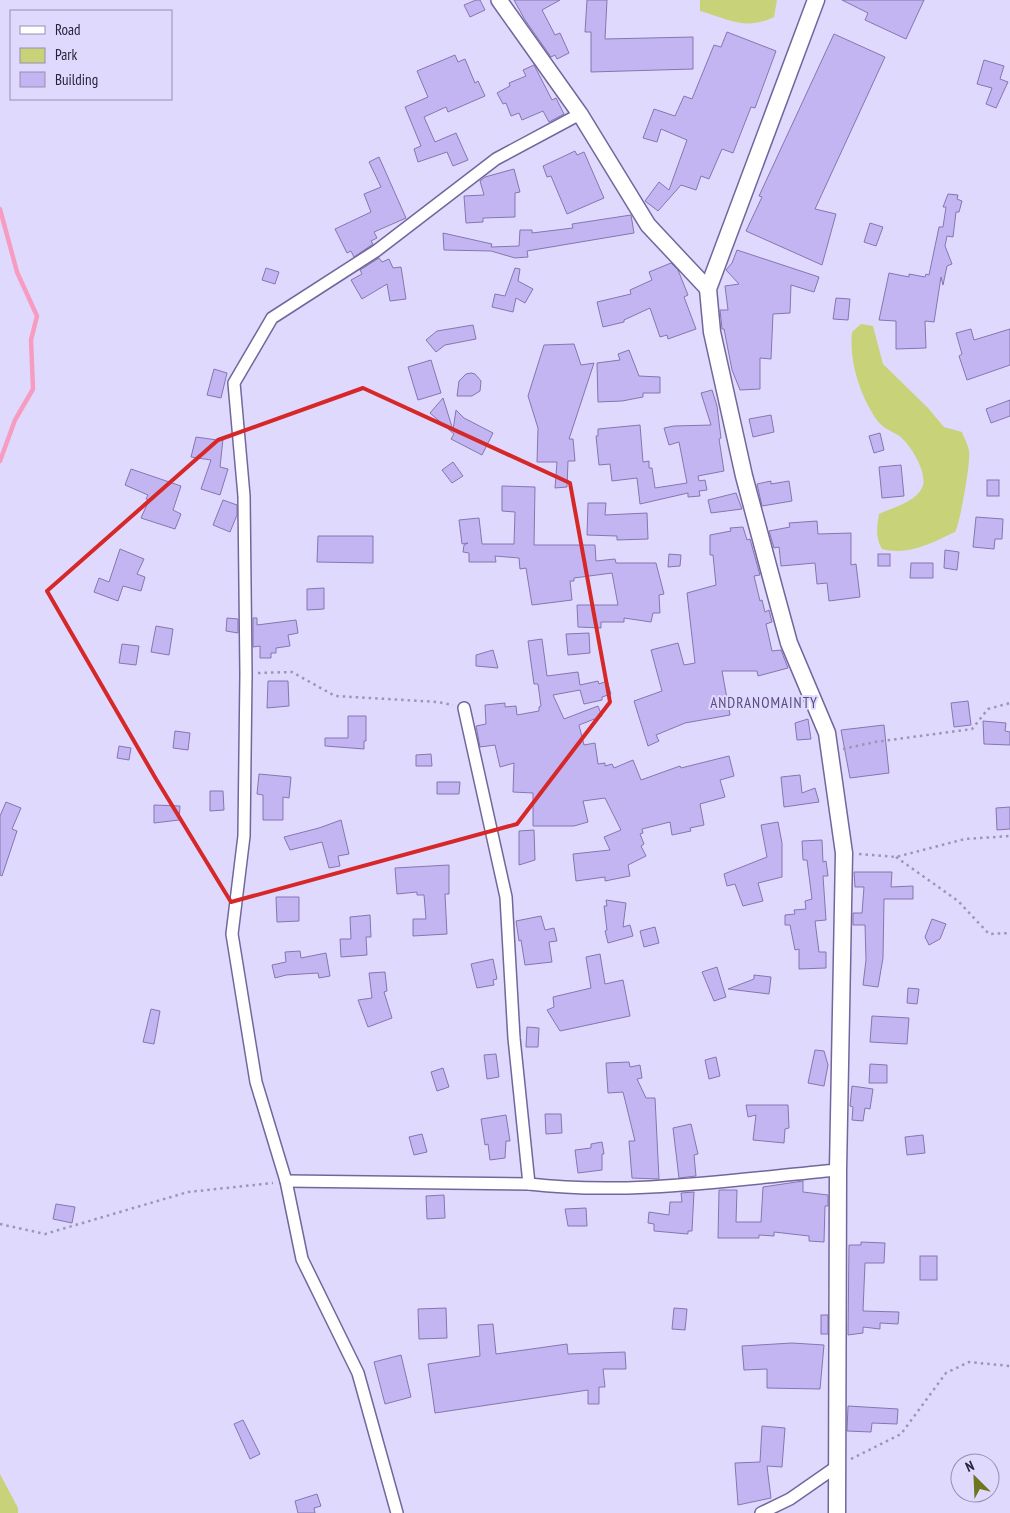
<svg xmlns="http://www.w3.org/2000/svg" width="1010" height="1513" font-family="'PT Sans Narrow',sans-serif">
<rect width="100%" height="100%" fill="#e0d9fe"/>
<!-- green -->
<g fill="#c8d279">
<path d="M700,0H777L774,17C745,31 729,19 700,11Z"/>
<path d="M861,324L873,326L883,364L928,408L944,427L962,432C964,438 968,444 969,451C971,461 960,524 955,532C931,543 909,556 882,549C875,537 877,526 879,514C892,508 915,502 922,488C929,474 910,443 898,435C887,429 881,427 874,416C859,392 849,360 852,332Z"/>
<polygon points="0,1474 18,1508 18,1513 0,1513"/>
</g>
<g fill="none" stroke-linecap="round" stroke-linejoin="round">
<!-- stream -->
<polyline stroke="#f79cc1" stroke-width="4.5" points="0,209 17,272 37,316 31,340 33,389 15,420 0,461"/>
</g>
<!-- building -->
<g fill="#c2b5f2" stroke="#8477b0">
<polygon points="476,0 480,0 485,10 470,17 464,5"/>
<polygon points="514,0 560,0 542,10 555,35 560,33 569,53 557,59 555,55 551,57 525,20"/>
<polygon points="587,0 607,0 605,39 693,37 693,69 591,72 591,32 585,32"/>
<polygon points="842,0 924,0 906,39 865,20 868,13"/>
<polygon points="727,32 776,51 755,108 751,107 733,153 722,149 709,179 701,176 696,190 681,185 658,211 645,201 659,182 669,190 687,140 661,129 657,142 643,138 654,109 675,116 684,96 692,99 714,45 721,47"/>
<polygon points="834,34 885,57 815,209 836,214 822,265 746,231 762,197 759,196"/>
<polygon points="455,55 458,62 465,59 475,83 478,81 485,96 448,112 446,107 424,117 435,142 456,133 468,160 453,166 447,152 418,162 414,149 421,146 405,107 428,97 417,71"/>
<polygon points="984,60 1004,66 1000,79 1008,82 996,108 986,104 992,88 977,84"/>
<polygon points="534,65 552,100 556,98 564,114 549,122 543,111 522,120 519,113 511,116 506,103 503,104 497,93 510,86 509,83 526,76 523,70"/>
<polygon points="575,151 577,155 584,152 604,198 567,214 551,176 547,177 543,166"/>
<polygon points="379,157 406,218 374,232 377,238 371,241 373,244 354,257 351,251 347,253 335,229 371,212 364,194 381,187 369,162"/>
<polygon points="514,169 520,192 515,193 515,217 483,218 483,222 466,223 464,196 484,195 480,181 485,177"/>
<polygon points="948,194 958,195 957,199 962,201 959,212 956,212 953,237 947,236 945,246 952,264 947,266 943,285 941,277 934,322 925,321 926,348 896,349 896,321 879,320 889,273 909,277 909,274 925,277 926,274 929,275 939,227 943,227 946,207 943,207"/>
<polygon points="631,215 634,233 527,251 528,257 515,258 491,251 444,250 443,233 492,244 491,247 519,246 520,230 532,230 532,233 573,228 572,224"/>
<polygon points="870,223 883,227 876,246 864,242"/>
<polygon points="737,250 819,277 814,292 791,285 790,313 773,314 771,359 760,358 760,389 740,390 732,370 724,329 722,329 720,310 728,310 725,286 739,284 726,270 732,263"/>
<polygon points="379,258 382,262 389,259 393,268 401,267 406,299 390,301 387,284 362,299 351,280 362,274 360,270"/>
<polygon points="671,263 678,270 688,295 684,297 696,329 668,339 667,335 660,337 650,308 624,320 624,322 603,327 597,302 631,294 630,290 652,280 649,272"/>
<polygon points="266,268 279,272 275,284 262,280"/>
<polygon points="515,268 520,269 518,281 533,289 525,303 516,298 513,312 492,307 495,294 505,296"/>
<polygon points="836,298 850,299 848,320 833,319"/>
<polygon points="473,325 476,339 445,345 436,352 426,340 437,331"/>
<polygon points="971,329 974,340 1010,329 1010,365 967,380 959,356 962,354 956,333"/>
<polygon points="574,344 581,365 594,363 569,439 573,439 575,461 568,461 567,487 555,488 557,462 537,462 538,428 528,396 544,345"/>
<polygon points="629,350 639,376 660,377 660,393 643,393 643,397 622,401 598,402 597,363 620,360 618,354"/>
<polygon points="431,360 441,393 418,400 408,367"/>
<polygon points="214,369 227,373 221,398 207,395"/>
<polygon points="471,373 475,374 481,381 480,391 472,396 457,396 459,381 466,374"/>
<polygon points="712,390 717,406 721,438 719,439 724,471 698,476 699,481 705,480 707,490 699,491 700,496 688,497 688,493 640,504 637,478 612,481 610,464 599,465 596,436 598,436 598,429 640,425 643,462 649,461 649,468 652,468 655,488 687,483 679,442 669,445 664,428 674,426 711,425 701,393"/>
<polygon points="443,398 453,430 456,410 464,418 493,433 482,455 451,439 454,434 430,413"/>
<polygon points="1010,400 1010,416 991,423 986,409"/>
<polygon points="771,415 774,432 753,437 749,419"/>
<polygon points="880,433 884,450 874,453 869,436"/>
<polygon points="196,437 217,440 217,443 219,438 223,439 220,467 228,469 220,495 201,489 211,460 191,457"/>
<polygon points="453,462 463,476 452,483 442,470"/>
<polygon points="901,465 904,496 882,498 879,467"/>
<polygon points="131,469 181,486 173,510 181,514 175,529 141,518 149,500 146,499 148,495 125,485"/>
<rect x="987" y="480" width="12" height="16"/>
<polygon points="771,481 771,484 789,481 792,501 762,506 757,484"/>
<polygon points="502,486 535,487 534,545 595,545 596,561 615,559 616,563 656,563 664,594 659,595 660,613 653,613 651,622 624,618 624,622 601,622 601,628 578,627 577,605 618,605 612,573 574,578 574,581 570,581 572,600 532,605 526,568 520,569 519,558 495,556 496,562 469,562 469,553 463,552 464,545 468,543 462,544 459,520 479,518 482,544 514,544 515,512 502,511"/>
<polygon points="736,493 742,509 711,513 708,500"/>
<polygon points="223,500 237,505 237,515 230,532 213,525"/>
<polygon points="588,503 606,503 605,515 647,513 648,539 617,540 617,536 587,535"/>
<polygon points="976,517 1003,519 1002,539 995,539 994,549 973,547"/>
<polygon points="817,521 818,534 851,533 851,565 856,564 860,597 829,601 827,583 817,584 815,563 781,566 779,547 774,548 769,531 790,527 789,523"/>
<polygon points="743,527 747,540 750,539 760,575 754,576 760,601 762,600 765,612 769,610 772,622 766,624 772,651 781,650 788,668 758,676 757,671 722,671 730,715 685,723 656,735 659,741 648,746 634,701 662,691 651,650 678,643 684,665 695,663 687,593 716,585 713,555 710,555 710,535 731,531 730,528"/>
<polygon points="318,536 373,536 373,563 317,562"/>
<polygon points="120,549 144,559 137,574 145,577 141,591 123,586 118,601 94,592 99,578 109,582"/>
<polygon points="945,550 959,552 957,570 944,568"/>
<polygon points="669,554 681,555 680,566 668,567"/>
<rect x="878" y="554" width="12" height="12"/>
<polygon points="911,563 933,563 933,578 910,578"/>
<polygon points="324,588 324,609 307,610 307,589"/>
<polygon points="227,618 238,619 238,633 226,631"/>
<polygon points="253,618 257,618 257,625 296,620 298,633 288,635 290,646 276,648 276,653 271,653 271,658 260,658 260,646 253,647"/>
<polygon points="156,626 173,629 169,655 151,652"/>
<polygon points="589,633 590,653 568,655 566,634"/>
<polygon points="542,639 547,676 578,672 580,685 598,681 599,684 607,681 611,694 602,697 602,700 584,704 580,690 553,695 564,719 598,706 602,716 579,725 584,745 595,743 598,764 605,763 605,766 612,764 614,768 633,760 641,780 680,766 681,768 729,756 734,776 720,780 725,797 700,804 704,825 690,828 691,831 672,835 670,822 642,829 643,833 640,834 644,844 641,846 646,856 628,865 630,876 605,881 605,877 576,881 573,854 610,850 604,837 621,830 605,798 583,801 588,822 574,826 533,826 533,793 513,792 514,763 500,767 495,745 480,747 476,726 486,724 485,705 505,703 505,707 516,706 517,715 539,711 539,707 541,706 538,684 534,684 528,641"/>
<polygon points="122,644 139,646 136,665 119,663"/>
<polygon points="493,650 498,668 476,666 476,655"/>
<polygon points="268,681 288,681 289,706 267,708"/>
<polygon points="968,701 971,725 954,727 951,703"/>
<polygon points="348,716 366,716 366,741 364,741 364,749 325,746 325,738 348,738"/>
<polygon points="808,719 811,739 797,740 795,723"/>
<polygon points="983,721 1006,723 1005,731 1010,732 1010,745 984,744"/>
<polygon points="884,725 889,773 850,778 841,730"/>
<polygon points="175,731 190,733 188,750 173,748"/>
<polygon points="119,746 131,748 129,760 117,758"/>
<polygon points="431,754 432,766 416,766 416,755"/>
<polygon points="259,774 291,777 289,798 283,797 283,820 263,820 263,795 257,794"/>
<polygon points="800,775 802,793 815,788 819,802 784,807 781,777"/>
<polygon points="437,782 460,782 459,794 437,794"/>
<polygon points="210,791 223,791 224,810 210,811"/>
<polygon points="6,802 21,808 12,829 17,831 2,876 0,875 0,816"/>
<polygon points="154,805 180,806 179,820 154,823"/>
<polygon points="1010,807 1010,829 997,830 996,808"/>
<polygon points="341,820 349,854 338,856 340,866 329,868 322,842 290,850 284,837 319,828"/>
<polygon points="778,822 782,843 782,877 758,883 763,901 743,906 735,884 727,886 724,874 767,857 761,825"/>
<polygon points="534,830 535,860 519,865 519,831"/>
<polygon points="822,840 823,862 826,861 828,876 823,876 826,920 815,921 819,952 826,952 826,968 799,969 799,949 795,950 790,925 785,925 785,915 795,914 794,910 806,909 805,901 812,899 807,860 803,860 802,841"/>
<polygon points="449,865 449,894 445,894 447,934 413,936 413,919 426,919 424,895 417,895 417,892 397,894 395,868"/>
<polygon points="854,872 892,872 891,887 913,886 913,899 884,899 883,958 878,987 863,985 866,960 865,925 853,925 853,913 862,913 864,887 855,887"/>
<polygon points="276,897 299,897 299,921 277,922"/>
<polygon points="606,900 626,903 623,927 630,925 633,936 608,943 605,931 607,930 604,906 607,906"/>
<polygon points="370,915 371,937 366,937 367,955 341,957 340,939 351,939 350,917"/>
<polygon points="541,916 545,930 554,928 557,941 549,942 552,962 525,965 521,940 519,941 516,921"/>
<polygon points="932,919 946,924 940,939 929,945 925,937"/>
<polygon points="655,927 659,943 644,947 640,931"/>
<polygon points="300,951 301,958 326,953 330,976 319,978 318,973 286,975 275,978 272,965 286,962 285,952"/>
<polygon points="600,954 605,984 623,980 630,1016 560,1031 547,1010 554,1007 553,997 591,988 586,957"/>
<polygon points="493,959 497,979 493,980 494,985 477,988 471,964"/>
<polygon points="717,967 726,997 714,1001 702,972"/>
<polygon points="385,972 387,991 384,992 392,1018 368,1027 358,1000 372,998 369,973"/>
<polygon points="754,975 771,977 769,994 728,989 754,979"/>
<polygon points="908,988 919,989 917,1004 907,1003"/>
<polygon points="151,1009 160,1011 154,1044 143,1042"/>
<polygon points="872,1016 909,1018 907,1044 870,1042"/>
<polygon points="527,1027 539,1028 538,1047 526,1047"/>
<polygon points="815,1050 824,1051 828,1065 824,1086 808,1083"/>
<polygon points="496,1054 499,1077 487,1079 484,1055"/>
<polygon points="716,1057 720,1076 709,1079 705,1060"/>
<polygon points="629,1062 630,1067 640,1065 642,1078 637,1079 646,1098 655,1098 659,1179 632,1178 629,1141 635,1141 623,1092 608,1093 606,1063"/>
<polygon points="870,1064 887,1065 887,1083 869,1083"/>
<polygon points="443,1068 449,1087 437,1091 431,1072"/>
<polygon points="852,1086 873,1089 870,1109 865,1108 863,1121 852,1120 853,1107 850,1106"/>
<polygon points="746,1105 788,1105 789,1128 785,1129 784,1143 753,1140 756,1115 748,1117"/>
<polygon points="545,1114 561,1114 562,1133 546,1134"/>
<polygon points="506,1115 510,1141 506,1141 505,1158 490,1160 488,1144 485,1145 481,1119"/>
<polygon points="691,1124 698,1154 694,1155 696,1176 679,1178 673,1128"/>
<polygon points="422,1134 427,1152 414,1155 409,1137"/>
<polygon points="923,1135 925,1153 907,1155 905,1137"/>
<polygon points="602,1142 604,1154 602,1154 602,1170 578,1173 575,1150 591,1148 591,1144"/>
<polygon points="803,1181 803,1192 828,1195 828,1206 825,1206 824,1242 809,1241 809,1236 774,1232 774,1236 759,1235 759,1238 718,1238 719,1190 737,1190 736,1222 761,1222 763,1187"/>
<polygon points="694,1192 692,1231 688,1231 688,1234 654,1231 654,1224 648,1223 649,1212 669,1215 670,1202 682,1202 681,1193"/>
<polygon points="444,1195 445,1218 427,1219 426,1196"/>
<polygon points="56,1204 75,1207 72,1223 53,1219"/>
<polygon points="586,1208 587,1226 568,1226 565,1209"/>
<polygon points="861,1242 885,1243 884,1263 865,1263 863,1311 899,1312 898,1324 880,1323 880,1329 863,1327 863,1333 848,1335 849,1245 861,1245"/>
<rect x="920" y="1256" width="17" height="24"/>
<polygon points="446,1308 447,1338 419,1339 418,1309"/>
<polygon points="674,1308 687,1309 685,1330 672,1329"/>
<rect x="821" y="1315" width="7" height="19"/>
<polygon points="493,1324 496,1354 567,1344 568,1354 625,1352 626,1369 603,1369 605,1387 599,1387 599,1404 588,1404 588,1390 435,1413 428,1364 480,1356 478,1325"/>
<polygon points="792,1343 824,1345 820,1389 767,1388 767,1369 744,1370 742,1346"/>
<polygon points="401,1355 411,1397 385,1404 374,1362"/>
<polygon points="848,1406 898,1409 897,1424 872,1423 871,1432 847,1431"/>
<polygon points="243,1420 260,1454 250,1459 234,1424"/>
<polygon points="762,1426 785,1428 782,1467 767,1466 771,1498 738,1505 735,1463 760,1462"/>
<polygon points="317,1494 321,1506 314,1508 315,1513 298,1513 295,1501"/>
</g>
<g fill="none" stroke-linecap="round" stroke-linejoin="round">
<!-- minor casing -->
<g stroke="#73669d" stroke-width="14">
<g id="minor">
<polyline points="464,708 506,897 514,1038 529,1184"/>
<path d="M286,1181L529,1184C631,1196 736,1179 838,1170"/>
<polyline points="397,1513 358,1373 302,1259 286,1181 256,1082 232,934 244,836 246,674 244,496 234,383 272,318 376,251 496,159 580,114"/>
<polyline points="761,1513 790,1499 836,1467"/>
</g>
</g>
<!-- tertiary casing -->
<g stroke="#73669d" stroke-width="18">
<polyline id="tertiary" points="499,0 580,114 648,225 708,289"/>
</g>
<!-- secondary casing -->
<g stroke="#73669d" stroke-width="19">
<polyline id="secondary" points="816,0 708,289 712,332 744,476 774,588 789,643 827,733 844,853 838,1170 837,1513"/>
</g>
<!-- path -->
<g stroke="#9c96b5" stroke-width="2.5" stroke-dasharray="2.5 4" stroke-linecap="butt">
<polyline points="258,673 292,672 335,696 438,702 453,705"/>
<polyline points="843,749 875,742 972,729 988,709 1010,703"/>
<polyline points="859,854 896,857 965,839 1010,836"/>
<polyline points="896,857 958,901 989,934 1010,933"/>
<polyline points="0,1224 45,1234 188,1192 273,1183"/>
<polyline points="851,1459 901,1434 946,1373 969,1362 1010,1366"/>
</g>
<!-- minor -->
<use href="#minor" stroke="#fff" stroke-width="11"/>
<!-- tertiary -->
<use href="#tertiary" stroke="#fff" stroke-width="15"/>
<!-- secondary -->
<use href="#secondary" stroke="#fff" stroke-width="16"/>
</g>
<!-- marked area -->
<path fill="none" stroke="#d62828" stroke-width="4" stroke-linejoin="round" d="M363,388L570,483L610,702L517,824L231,902L156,779L47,591L218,440Z"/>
<g text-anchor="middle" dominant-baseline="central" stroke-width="4" stroke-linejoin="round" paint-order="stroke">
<!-- neighbourhood labels -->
<g font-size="15" letter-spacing="1" fill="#584b80" stroke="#e0d9fe">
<text x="764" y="702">ANDRANOMAINTY</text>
</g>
</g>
<!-- legend -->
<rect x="10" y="10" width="162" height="90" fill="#e0d9fe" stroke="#9690af"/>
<rect x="20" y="26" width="25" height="8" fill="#ffffff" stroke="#9690af"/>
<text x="55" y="35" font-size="15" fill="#272239">Road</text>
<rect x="20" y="48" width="25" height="15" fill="#c8d279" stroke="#9690af"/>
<text x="55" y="60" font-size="15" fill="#272239">Park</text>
<rect x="20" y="72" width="25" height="15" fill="#c2b5f2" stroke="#9690af"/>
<text x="55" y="85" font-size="15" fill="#272239">Building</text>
<!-- north arrow -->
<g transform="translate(975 1478) rotate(336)"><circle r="24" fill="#e0d9fe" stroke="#9690af"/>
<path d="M0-4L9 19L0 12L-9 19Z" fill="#6f761f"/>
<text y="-8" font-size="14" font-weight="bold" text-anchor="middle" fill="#272239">N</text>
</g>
</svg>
